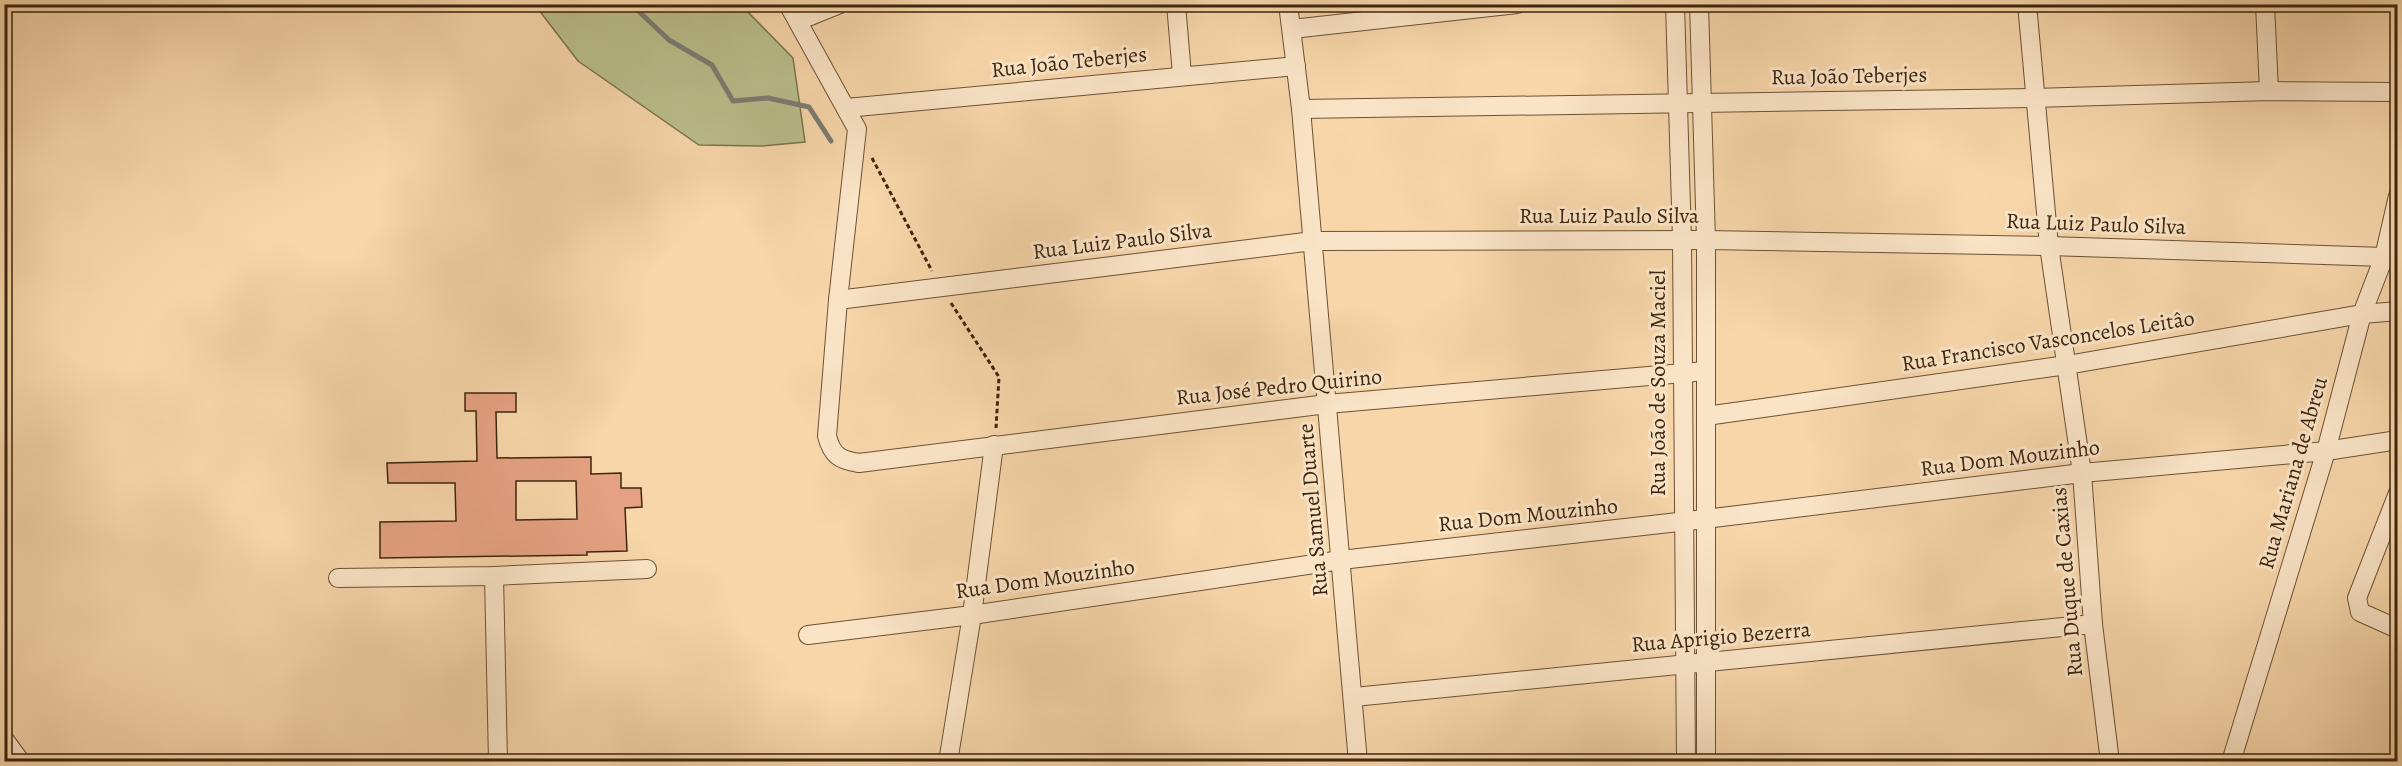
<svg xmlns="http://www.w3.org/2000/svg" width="2402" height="766" font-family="Alegreya,serif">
<rect width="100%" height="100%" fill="#f7d6a9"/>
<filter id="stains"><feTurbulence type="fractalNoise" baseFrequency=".00333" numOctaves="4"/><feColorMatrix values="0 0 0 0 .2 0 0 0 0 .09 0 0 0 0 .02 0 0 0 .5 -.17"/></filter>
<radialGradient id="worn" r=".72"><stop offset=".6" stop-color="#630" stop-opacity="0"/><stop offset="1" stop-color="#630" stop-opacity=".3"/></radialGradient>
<!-- green -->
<polygon fill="#b9be8b" stroke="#7b724c" stroke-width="1.5" points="535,5 741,5 793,58 805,142 761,146 699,145 578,61"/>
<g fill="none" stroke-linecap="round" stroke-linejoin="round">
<!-- stream -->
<polyline stroke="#7b7c72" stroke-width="5" points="631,4 669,40 712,65 733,101 768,98 809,107 831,141"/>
</g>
<!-- building -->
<path fill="#e5a282" stroke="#3d250e" stroke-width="1.5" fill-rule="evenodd" d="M465,393H516V412H496L497,458L591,457V474L621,473V488H641L642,507L625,508L627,551L587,552V555L380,558V522L456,521L455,483H388L387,463L477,461L476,411H465ZM516,481H576L577,519L516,520Z"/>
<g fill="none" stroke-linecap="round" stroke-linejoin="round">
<!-- minor casing -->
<g stroke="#6c5135" stroke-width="20">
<g id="minor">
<path d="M788,4L857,129L838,300L827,436C832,455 839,460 859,463L1327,404L1706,371"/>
<polyline points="1176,4 1182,75"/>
<polyline points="1288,4 1301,109 1358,762"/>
<polyline points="1675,4 1682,240 1686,762"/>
<polyline points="1699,4 1706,240 1706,762"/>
<polyline points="2027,4 2049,246 2082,473 2093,624 2110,762"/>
<polyline points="2265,4 2269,91"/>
<polyline points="798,21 840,4"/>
<polyline points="1292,29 1517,4"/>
<polyline points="846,108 1296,66"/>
<polyline points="1301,109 2034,98 2269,91 2398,92"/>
<polyline points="838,300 1313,241 1706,240 2049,246 2384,257 2398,255"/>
<polyline points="1706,416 2067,365 2362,314 2398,311"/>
<polyline points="2398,493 2357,598 2360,612 2398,629"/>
<polyline points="494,576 498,762"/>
<polyline points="338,578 494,576 647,569"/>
<polyline points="808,635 972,615 1341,560 1705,519 2082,473 2326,451 2398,440"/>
<polyline points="1354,697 2093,624"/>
<polyline points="4,739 21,762"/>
<polyline points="948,762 972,615 994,445"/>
<polyline points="2231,762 2326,451 2362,314 2384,257 2398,196"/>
</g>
</g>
<!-- path -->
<g stroke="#3d250e" stroke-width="3" stroke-dasharray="4.5 3" stroke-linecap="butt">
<polyline points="872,158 932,271"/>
<polyline points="951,303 999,377 996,428"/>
</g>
<!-- minor -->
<use href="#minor" stroke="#fae4c7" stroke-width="18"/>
</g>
<g text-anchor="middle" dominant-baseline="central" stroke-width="6" stroke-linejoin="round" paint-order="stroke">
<!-- street labels -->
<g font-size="22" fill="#3d250e" stroke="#fae4c7">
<text transform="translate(1069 62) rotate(-6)">Rua João Teberjes</text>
<text transform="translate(1849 76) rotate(-1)">Rua João Teberjes</text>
<text x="1609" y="216">Rua Luiz Paulo Silva</text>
<text transform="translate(2096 224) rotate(2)">Rua Luiz Paulo Silva</text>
<text transform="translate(1122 241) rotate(-7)">Rua Luiz Paulo Silva</text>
<text transform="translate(2048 341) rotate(-9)">Rua Francisco Vasconcelos Leitâo</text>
<text transform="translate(1658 383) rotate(-90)">Rua João de Souza Maciel</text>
<text transform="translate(1279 387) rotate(-6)">Rua José Pedro Quirino</text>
<text transform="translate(2010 458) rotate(-7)">Rua Dom Mouzinho</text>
<text transform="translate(2293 473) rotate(-74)">Rua Mariana de Abreu</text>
<text transform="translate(1313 510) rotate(-95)">Rua Samuel Duarte</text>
<text transform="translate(1528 515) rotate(-6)">Rua Dom Mouzinho</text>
<text transform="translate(1045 579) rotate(-8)">Rua Dom Mouzinho</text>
<text transform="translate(2067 582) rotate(-95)">Rua Duque de Caxias</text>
<text transform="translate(1721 637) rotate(-5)">Rua Aprigio Bezerra</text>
</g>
</g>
<!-- margin -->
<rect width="2402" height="766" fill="none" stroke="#f7d6a9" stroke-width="24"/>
<rect x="6" y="6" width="2390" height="754" fill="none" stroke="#3d250e" stroke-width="3"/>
<rect x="12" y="12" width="2378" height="742" fill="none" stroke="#3d250e" stroke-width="1.5"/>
<rect width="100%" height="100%" filter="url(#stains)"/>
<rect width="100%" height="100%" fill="url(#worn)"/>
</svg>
